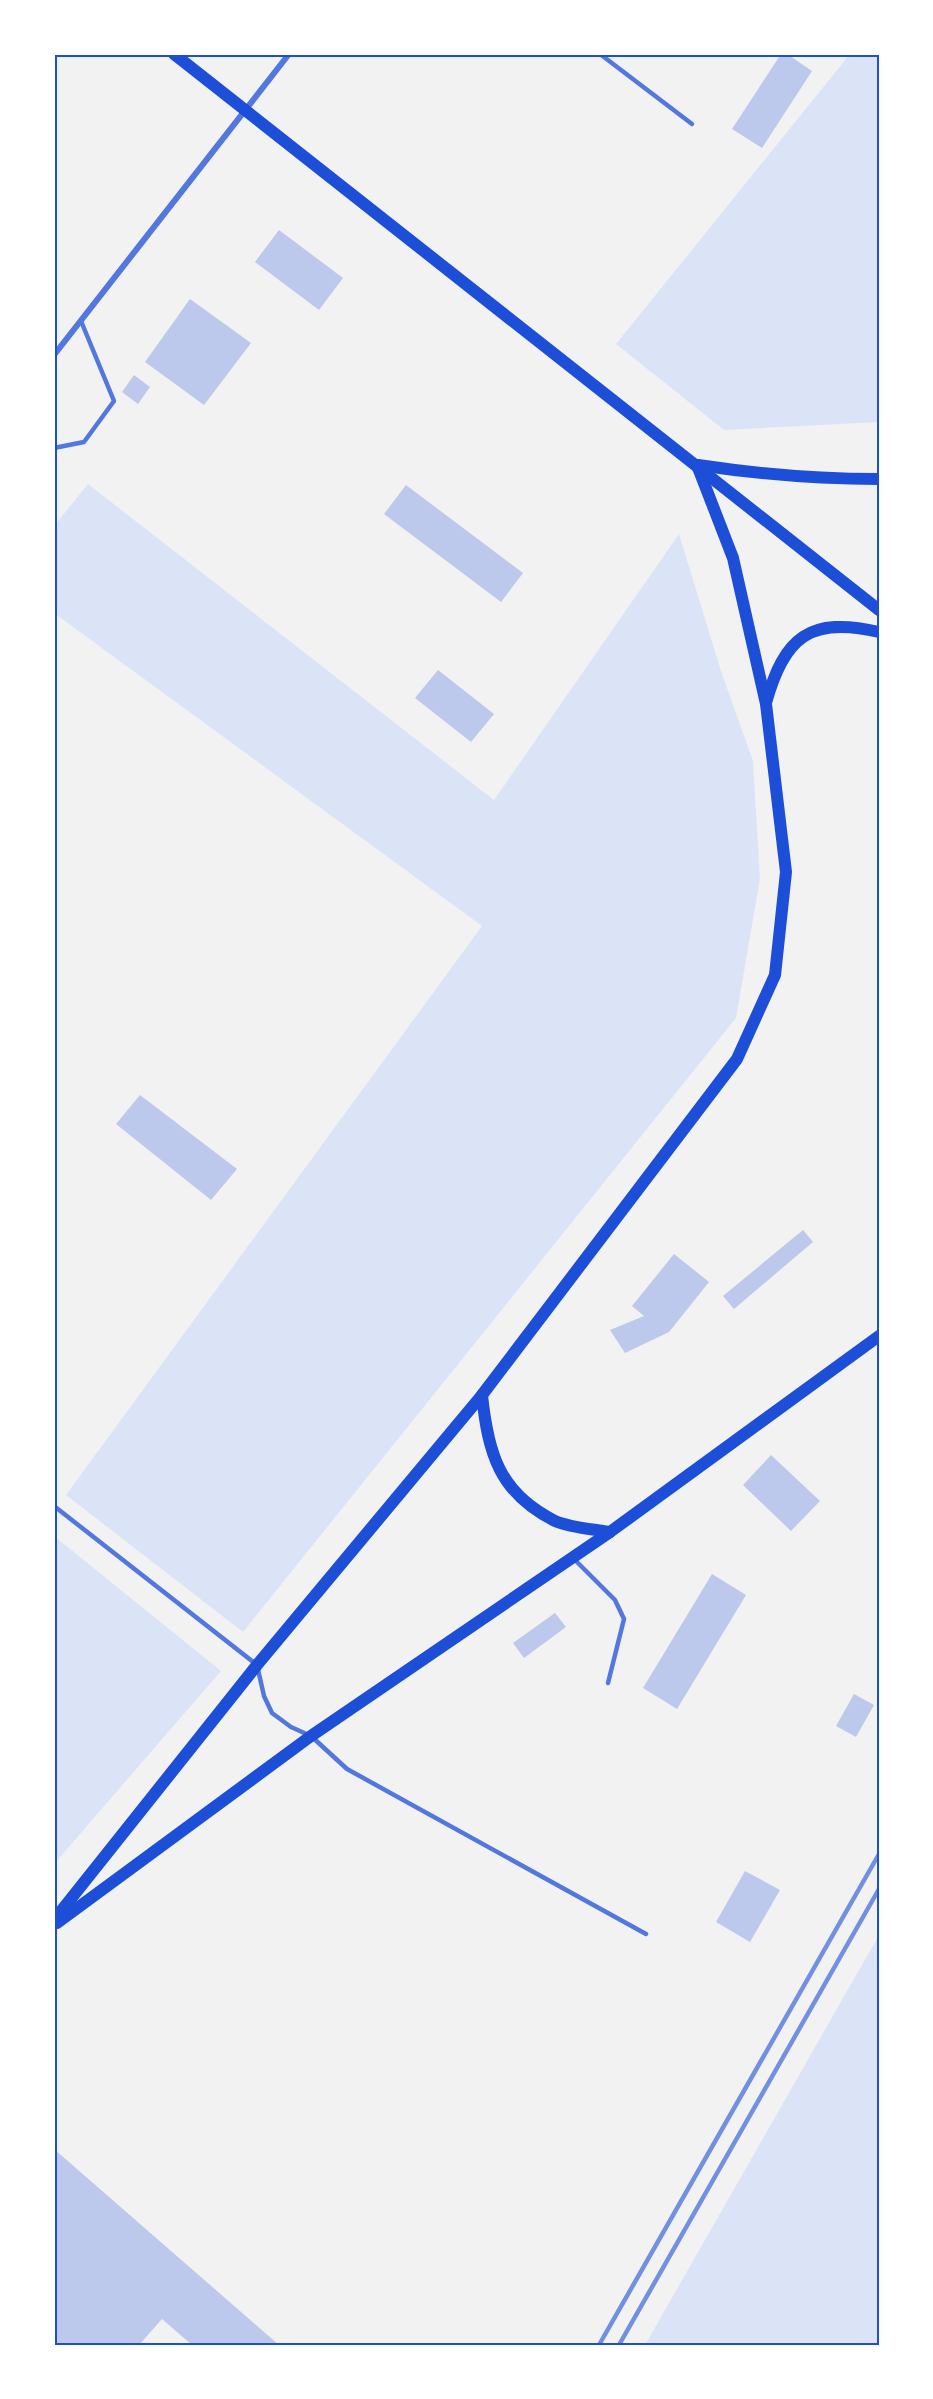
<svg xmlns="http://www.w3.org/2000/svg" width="933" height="2399" font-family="'Fira Sans',sans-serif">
<rect width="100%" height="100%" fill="#f2f2f2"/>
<!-- green -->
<g fill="#dbe4f7">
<polygon points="850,54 879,54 879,422 724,430 616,344"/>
<polygon points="88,484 494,800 679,534 721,671 753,761 760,879 736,1018 243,1632 66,1495 482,926 54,613 54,526"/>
<polygon points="54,1536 221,1671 54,1864"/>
<polygon points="879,1935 879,2345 645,2345"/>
</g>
<!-- building -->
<g fill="#bdc9ec">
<polygon points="781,54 787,54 812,71 762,148 732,129"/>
<polygon points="279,230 343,278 319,310 255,262"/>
<polygon points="190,299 251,343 204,405 145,362"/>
<polygon points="134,375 150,387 138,404 122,392"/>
<polygon points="406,485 523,573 501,602 384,514"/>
<polygon points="438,670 494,714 471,742 415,698"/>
<polygon points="140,1095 237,1169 211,1200 116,1124"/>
<polygon points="803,1230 813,1242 734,1309 723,1296"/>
<polygon points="674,1254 709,1282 669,1332 625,1353 610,1330 644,1316 632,1306"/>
<polygon points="771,1455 820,1501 791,1531 743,1485"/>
<polygon points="712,1574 746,1595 677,1709 643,1688"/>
<polygon points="555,1613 566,1627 524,1658 513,1643"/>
<polygon points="854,1694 874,1705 856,1737 836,1726"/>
<polygon points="745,1871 780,1890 750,1942 716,1922"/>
<polygon points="54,2149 279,2345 192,2345 162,2319 139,2345 54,2345"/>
</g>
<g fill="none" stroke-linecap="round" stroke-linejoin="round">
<!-- service -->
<g stroke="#5277de" stroke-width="4.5">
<polyline points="600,54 692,124"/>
<polyline points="54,448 84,442 114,401 81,321"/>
<polyline points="54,1506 257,1665 264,1696 272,1713 291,1727 311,1736 347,1769 646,1934"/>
<polyline points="573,1558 615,1600 624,1619 608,1683"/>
</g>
<!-- minor -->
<polyline stroke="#5277de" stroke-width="6" points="54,355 289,54"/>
<!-- secondary -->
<g stroke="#1d4ed8" stroke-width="12">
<polyline points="174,54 879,610"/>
<path d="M698,465C758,474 818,479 879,479"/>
<path d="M766,703C784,637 810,616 879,632"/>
<path d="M482,1395C488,1453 499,1493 555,1521C571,1528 593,1529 610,1532"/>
<polyline points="54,1920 257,1665 482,1395 737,1059 775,975 786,872 766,704 733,558 697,465"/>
<polyline points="57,1923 311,1736 610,1532 879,1336"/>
</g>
<!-- rail -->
<g stroke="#7290e2" stroke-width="4.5">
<polyline points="599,2345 879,1854"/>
<polyline points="619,2345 879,1889"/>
</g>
</g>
<!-- border -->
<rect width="933" height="2399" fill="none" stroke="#ffffff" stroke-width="111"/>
<rect x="56" y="56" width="822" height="2288" fill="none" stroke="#1d4ed8" stroke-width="2"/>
</svg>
